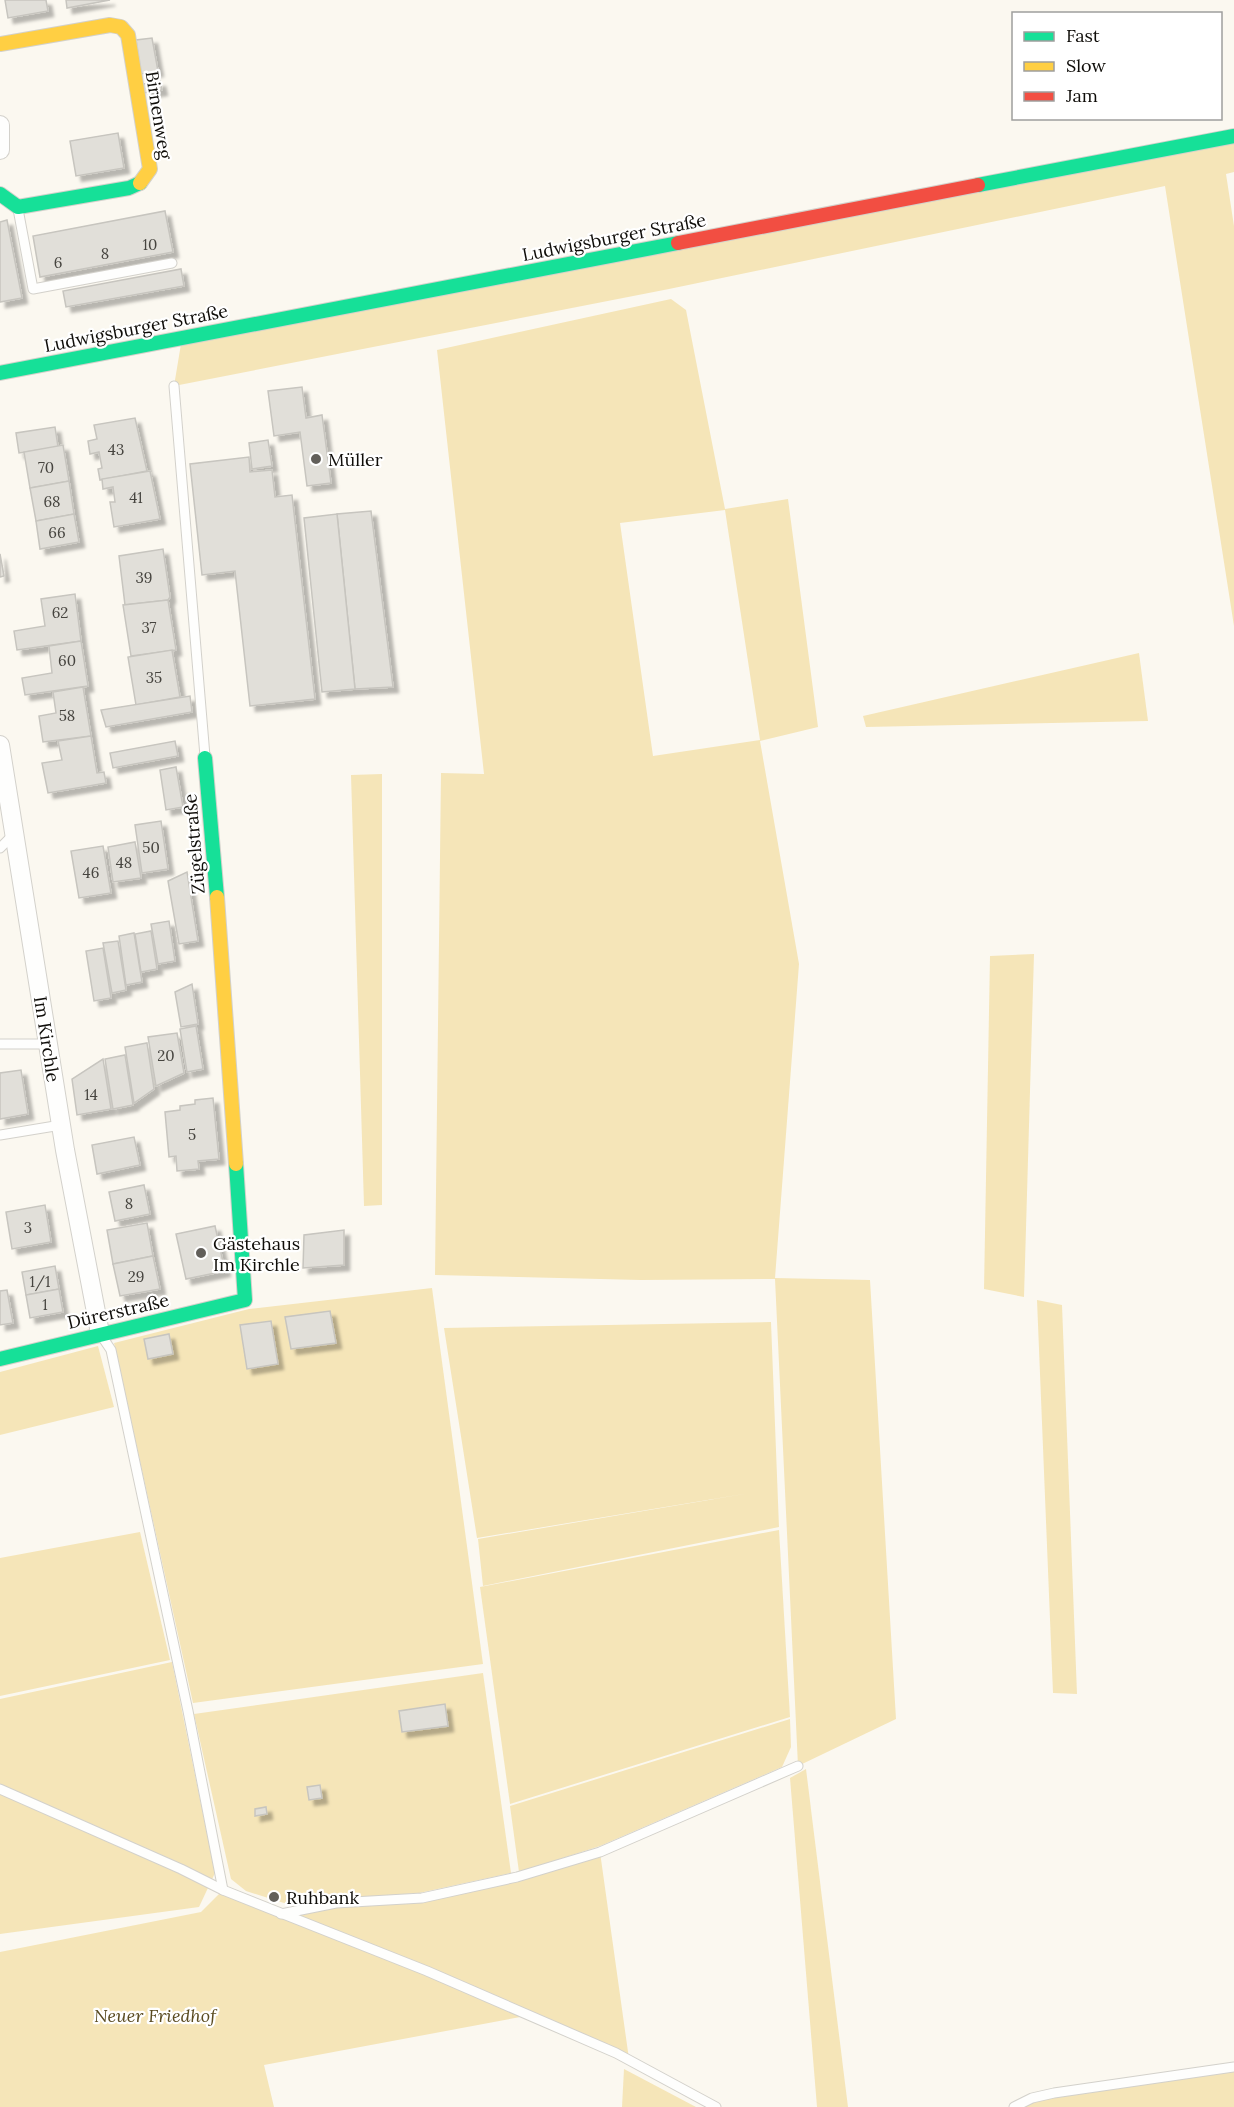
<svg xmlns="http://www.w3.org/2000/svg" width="1234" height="2107" font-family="Lora,serif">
<defs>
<filter id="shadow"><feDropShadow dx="5.5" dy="5.5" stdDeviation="1.5" flood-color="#0004"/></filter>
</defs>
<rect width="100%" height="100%" fill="#fbf8f0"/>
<!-- green -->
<g fill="#f5e5b8" fill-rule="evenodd">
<polygon points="1234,136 1234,172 1226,174 1234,226 1234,626 1165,186 669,289 174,386 182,338"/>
<path d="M671,299L686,310L725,509L788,499L818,727L760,741L799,964L775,1278L870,1280L896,1719L798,1766L775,1279L641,1280L435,1275L441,773L484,774L437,350ZM725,510L760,740L653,756L620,523Z"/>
<polygon points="1139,653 1148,721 866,727 863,716"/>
<polygon points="382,774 382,1205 364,1206 351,775"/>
<polygon points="1034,954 1024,1297 984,1289 990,956"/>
<polygon points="432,1288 483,1664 193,1703 114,1343 249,1309"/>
<polygon points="1037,1300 1062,1305 1077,1694 1053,1693"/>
<polygon points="771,1322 779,1527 483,1586 478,1539 750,1493 477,1538 444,1328"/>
<polygon points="98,1346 114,1407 0,1435 0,1372"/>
<polygon points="779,1530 790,1717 510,1804 480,1587"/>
<polygon points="140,1532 170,1660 0,1696 0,1558"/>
<polygon points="172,1662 215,1873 199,1907 0,1934 0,1699"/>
<polygon points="483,1673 511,1873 419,1893 284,1903 246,1891 231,1879 194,1714"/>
<polygon points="790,1719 791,1747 782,1767 600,1846 519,1872 510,1806"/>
<polygon points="806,1769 848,2107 817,2107 790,1778"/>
<polygon points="600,1852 629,2059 526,2016 264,2065 274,2107 0,2107 0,1952 201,1912 223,1890 282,1914 304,1909 422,1898"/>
<polygon points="1234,2067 1234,2107 1014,2107 1032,2098"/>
<polygon points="624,2069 696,2107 622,2107"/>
</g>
<!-- building -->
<g fill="#e1dfd9" stroke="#c7c5bf" stroke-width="1.5" filter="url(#shadow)">
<polygon points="5,0 46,0 48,11 8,18"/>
<polygon points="66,0 110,0 67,8"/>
<polygon points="152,38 158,71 141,74 136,40"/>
<polygon points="160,81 162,90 144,93 143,84"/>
<polygon points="118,133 124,168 76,176 70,141"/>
<polygon points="165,211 173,252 40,277 33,236"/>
<polygon points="7,220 22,298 0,302 0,222"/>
<polygon points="181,269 184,286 66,307 63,291"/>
<polygon points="302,387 306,418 322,415 331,483 307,486 300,432 274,436 268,391"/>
<polygon points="135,418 147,471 100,480 98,469 102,468 99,452 90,454 88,441 97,439 94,425"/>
<polygon points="55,427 58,447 19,453 16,433"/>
<polygon points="268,440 272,466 252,469 249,443"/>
<polygon points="63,445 69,481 30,488 24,452"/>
<polygon points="249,457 250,472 272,470 275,497 292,495 315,699 250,706 235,571 202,575 190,464"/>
<polygon points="150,471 160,519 114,527 110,502 115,502 113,487 103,489 102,479"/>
<polygon points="69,481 74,514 36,521 30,488"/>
<polygon points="371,511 393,687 355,689 337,514"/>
<polygon points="74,514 79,542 40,549 36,521"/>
<polygon points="337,514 355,689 322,692 304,518"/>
<polygon points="163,549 170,597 168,600 125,605 119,556"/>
<polygon points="0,554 4,576 0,577"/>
<polygon points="75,594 81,641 17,650 14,631 45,626 41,599"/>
<polygon points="168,600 176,650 131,656 123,605"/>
<polygon points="81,641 88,686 25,695 22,678 52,673 49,646"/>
<polygon points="172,650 180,697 136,705 128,657"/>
<polygon points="83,687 91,736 43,742 39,716 56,713 53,692"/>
<polygon points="190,696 192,712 106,727 101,710"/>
<polygon points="91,736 97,773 104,772 106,783 48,793 42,763 62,760 58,741"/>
<polygon points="175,741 178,756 113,768 110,753"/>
<polygon points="176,767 183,807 166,810 160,770"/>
<polygon points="161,821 168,869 142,873 135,825"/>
<polygon points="135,842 141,878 113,882 108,847"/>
<polygon points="103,846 111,893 79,898 71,851"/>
<polygon points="187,872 198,941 179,944 168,881"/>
<polygon points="169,921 175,961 158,964 151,924"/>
<polygon points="151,931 157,969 141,972 135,934"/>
<polygon points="134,933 142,982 126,985 119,936"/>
<polygon points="118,941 126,990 112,993 103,943"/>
<polygon points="103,948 111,998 94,1001 86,951"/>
<polygon points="192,984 198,1024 181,1027 175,992"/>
<polygon points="196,1026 203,1069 187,1072 180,1029"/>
<polygon points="177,1033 184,1073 156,1086 148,1037"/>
<polygon points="147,1043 154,1089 134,1103 125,1047"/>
<polygon points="125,1055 133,1105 113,1109 105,1059"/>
<polygon points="103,1059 111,1109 77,1115 72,1079"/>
<polygon points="21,1070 28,1114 0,1119 0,1073"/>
<polygon points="213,1098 219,1159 198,1161 199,1169 177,1171 176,1156 169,1157 165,1112 180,1110 180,1106 195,1104 195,1100"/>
<polygon points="134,1137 140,1165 97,1174 92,1145"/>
<polygon points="144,1185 150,1214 115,1221 109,1192"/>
<polygon points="45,1205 51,1242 12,1249 6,1212"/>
<polygon points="147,1223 153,1256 113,1264 107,1230"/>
<polygon points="215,1226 225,1271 186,1279 176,1234"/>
<polygon points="344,1230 344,1265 303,1268 304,1235"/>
<polygon points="153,1256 160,1289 120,1296 113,1264"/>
<polygon points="55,1266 59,1289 26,1295 22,1272"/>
<polygon points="59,1289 63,1312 30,1318 26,1295"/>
<polygon points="7,1290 13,1323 0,1325 0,1291"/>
<polygon points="330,1311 336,1343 291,1349 285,1317"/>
<polygon points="271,1321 278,1364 247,1369 240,1325"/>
<polygon points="169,1334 173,1354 148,1359 144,1339"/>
<polygon points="445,1704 448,1726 402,1732 399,1711"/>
<polygon points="320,1785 322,1798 309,1800 307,1787"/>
<polygon points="266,1807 267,1814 255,1816 255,1809"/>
</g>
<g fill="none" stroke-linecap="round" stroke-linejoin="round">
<!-- lane casing -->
<g stroke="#d3d1cb" stroke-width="11">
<g id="lane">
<polyline points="18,209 33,289 172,263"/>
<polyline points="174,386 205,756"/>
<polyline points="0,848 14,834"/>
<polyline points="0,1044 48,1044"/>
<polyline points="0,1135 61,1125"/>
<polyline points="103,1338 111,1350 188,1711 223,1890"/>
<polyline points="0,1789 181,1869 223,1890 427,1971 616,2053 716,2107"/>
<polyline points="281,1914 336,1903 422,1898 517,1877 600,1852 798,1766"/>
<polyline points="1014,2107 1032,2098 1054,2093 1234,2067"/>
</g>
</g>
<!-- street casing -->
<g stroke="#d3d1cb" stroke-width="20">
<g id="street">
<polyline points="0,125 0,150"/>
<polyline points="0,745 65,1150 100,1333"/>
</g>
</g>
<!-- fast casing -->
<g stroke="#d3d1cb" stroke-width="16">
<g id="fast">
<polyline points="978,185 1234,136"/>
<polyline points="0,194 18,207 129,188 140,183"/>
<polyline points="0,373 678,243"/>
<polyline points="205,758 217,897"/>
<polyline points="0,1359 245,1300 236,1164"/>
</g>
</g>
<!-- slow casing -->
<g stroke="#d3d1cb" stroke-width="16">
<g id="slow">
<polyline points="0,44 110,25 121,27 128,35 150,169 140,183"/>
<polyline points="217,897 236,1164"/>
</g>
</g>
<!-- jam casing -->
<g stroke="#d3d1cb" stroke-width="16">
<polyline id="jam" points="678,243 978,185"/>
</g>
<!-- lane -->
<use href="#lane" stroke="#fefefd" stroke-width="9"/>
<!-- street -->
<use href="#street" stroke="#fefefd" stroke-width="18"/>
<!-- fast -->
<use href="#fast" stroke="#16e098" stroke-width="14"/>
<!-- slow -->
<use href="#slow" stroke="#ffcf43" stroke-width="14"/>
<!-- jam -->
<use href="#jam" stroke="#f24e42" stroke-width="14"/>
</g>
<!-- markers -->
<g fill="#625f5a" stroke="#fff" stroke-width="2">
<circle cx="316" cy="459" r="6"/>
<circle cx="201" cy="1253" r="6"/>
<circle cx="274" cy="1897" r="6"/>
</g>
<g text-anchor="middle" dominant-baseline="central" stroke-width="4.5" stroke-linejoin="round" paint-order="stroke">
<!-- number labels -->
<g font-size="15" fill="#46443f">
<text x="150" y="244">10</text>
<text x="105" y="253">8</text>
<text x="58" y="262">6</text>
<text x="116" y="449">43</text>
<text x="46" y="467">70</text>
<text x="136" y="497">41</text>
<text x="52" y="501">68</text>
<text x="57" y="532">66</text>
<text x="144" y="577">39</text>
<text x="60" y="612">62</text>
<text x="149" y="627">37</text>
<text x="67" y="660">60</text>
<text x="154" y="677">35</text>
<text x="67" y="715">58</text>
<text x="151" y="847">50</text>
<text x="124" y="862">48</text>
<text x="91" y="872">46</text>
<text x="166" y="1055">20</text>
<text x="91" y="1094">14</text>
<text x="192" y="1134">5</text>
<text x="129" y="1203">8</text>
<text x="28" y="1227">3</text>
<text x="136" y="1276">29</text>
<text x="40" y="1281">1/1</text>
<text x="45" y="1304">1</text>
</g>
<!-- street labels -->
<g font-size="18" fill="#0f0d09" stroke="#fff">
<text transform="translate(159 115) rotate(81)">Birnenweg</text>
<text transform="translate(614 237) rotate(-11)">Ludwigsburger Straße</text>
<text transform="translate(136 328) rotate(-11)">Ludwigsburger Straße</text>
<text transform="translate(194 844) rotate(-95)">Zügelstraße</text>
<text transform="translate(47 1039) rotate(81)">Im Kirchle</text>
<text transform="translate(118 1311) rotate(-13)">Dürerstraße</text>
</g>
<!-- poi labels -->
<g font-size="18" fill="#0f0d09" stroke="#fff" text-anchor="start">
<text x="328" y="459">Müller</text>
<text x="213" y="1243">Gästehaus<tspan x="213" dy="21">Im Kirchle</tspan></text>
<text x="286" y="1897">Ruhbank</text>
</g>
<!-- park labels -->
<g font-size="18" font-style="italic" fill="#594a1f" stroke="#fff">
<text x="155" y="2015">Neuer Friedhof</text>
</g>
</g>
<!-- legend -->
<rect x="1012" y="12" width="210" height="108" fill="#ffffff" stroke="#9f9e9d" stroke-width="1.5"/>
<rect x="1024" y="32" width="30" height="9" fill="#16e098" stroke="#9f9e9d" stroke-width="1.5"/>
<text x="1066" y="42" font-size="18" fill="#0f0d09">Fast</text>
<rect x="1024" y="62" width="30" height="9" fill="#ffcf43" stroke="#9f9e9d" stroke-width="1.5"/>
<text x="1066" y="72" font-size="18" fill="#0f0d09">Slow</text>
<rect x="1024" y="92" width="30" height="9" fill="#f24e42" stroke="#9f9e9d" stroke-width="1.5"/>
<text x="1066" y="102" font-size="18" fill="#0f0d09">Jam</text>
</svg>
